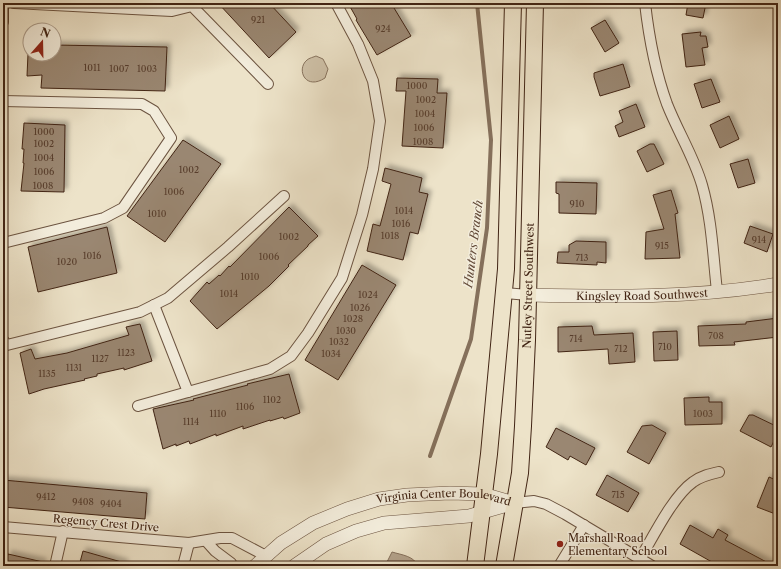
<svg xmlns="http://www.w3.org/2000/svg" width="781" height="569" font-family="'Libre Caslon Text',serif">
<defs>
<filter id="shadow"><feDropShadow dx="3.5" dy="-3.5" stdDeviation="2" flood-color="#0004"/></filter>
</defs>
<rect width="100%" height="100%" fill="#ede3c9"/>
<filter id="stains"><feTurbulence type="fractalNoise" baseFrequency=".005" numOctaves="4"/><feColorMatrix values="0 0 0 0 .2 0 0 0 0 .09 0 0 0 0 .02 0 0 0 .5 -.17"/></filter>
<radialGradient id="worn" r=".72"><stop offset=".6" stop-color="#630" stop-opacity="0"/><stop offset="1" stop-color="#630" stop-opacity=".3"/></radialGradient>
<!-- green -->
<path fill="#d0c3aa" stroke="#88745f" d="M316,56L323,59L328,69L325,78C305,91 296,69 307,60C309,58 314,57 316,56Z"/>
<!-- water -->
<path fill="#b3a28b" stroke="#85705b" d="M392,552C402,555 414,556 418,566H385Z"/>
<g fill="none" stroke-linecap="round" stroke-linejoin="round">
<!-- stream -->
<polyline stroke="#85705b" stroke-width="4" points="430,456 471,339 487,228 491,140 477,3"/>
</g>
<!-- building -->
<g fill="#9a8772" stroke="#412414" filter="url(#shadow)">
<polygon points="218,3 269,3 296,32 269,58"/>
<polygon points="348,3 391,3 411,36 377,55 356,20 357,19"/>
<polygon points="688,3 706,3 703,18 686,15"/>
<polygon points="605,20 619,43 605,52 591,28"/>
<polygon points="701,32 700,36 706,36 708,47 702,48 705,65 686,67 682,34"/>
<polygon points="54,45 167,47 165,91 41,88 42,75 27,76 28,54 54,54"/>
<polygon points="623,64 630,87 600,96 594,77 594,73"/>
<polygon points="397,78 438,79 437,93 447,93 443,148 402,146 406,91 396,91"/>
<polygon points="711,79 720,102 702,108 694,84"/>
<polygon points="636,104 645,127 619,137 615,126 623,122 619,111"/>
<polygon points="729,116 739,139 720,148 710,125"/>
<polygon points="24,123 65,125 64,192 21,191 24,163 23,163 24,149 22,149"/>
<polygon points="183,140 221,164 165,242 127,216"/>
<polygon points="650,144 654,144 664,164 647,172 637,151"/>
<polygon points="748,159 755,183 738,188 730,164"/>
<polygon points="385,168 422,178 419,192 428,194 418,234 410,232 403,260 367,251 373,224 380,226 391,184 382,181"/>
<polygon points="556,182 597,183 596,214 559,213 559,194 556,193"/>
<polygon points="671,190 678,213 675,214 680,258 645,259 646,232 664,229 653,195"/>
<polygon points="289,207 318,236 308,245 308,246 288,265 289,266 269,286 217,329 190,301 207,282 209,284 219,275 220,276 229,266 230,267"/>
<polygon points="750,226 773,234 767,252 744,243"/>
<polygon points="107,227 117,273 38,292 28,247"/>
<polygon points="576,241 606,242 606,263 597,262 597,265 557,263 558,252 569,252 569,245"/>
<polygon points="362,265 396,285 338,380 305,360"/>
<polygon points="778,318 778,337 734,342 735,345 699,346 698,326 746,324 746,322"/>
<polygon points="140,324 152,361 124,370 124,368 97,374 97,376 84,379 85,380 44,389 29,394 20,353 31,349 35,359 67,353 129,335 126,327"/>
<polygon points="592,326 594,335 633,333 635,362 609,364 608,349 558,352 558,327"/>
<polygon points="677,331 678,360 654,361 653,332"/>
<polygon points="289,374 300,413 284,419 283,417 270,421 270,420 243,429 243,426 216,436 216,434 190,444 189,441 176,446 176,444 163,449 153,409 194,400 193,399 248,385 247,384"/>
<polygon points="709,397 709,402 722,402 722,424 685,425 684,398"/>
<polygon points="749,415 753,415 778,427 778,433 771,447 740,431"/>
<polygon points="652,425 666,433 649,464 627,452 642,426"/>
<polygon points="556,428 595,448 586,465 570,456 568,460 546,447"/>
<polygon points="607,475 639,493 628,512 596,495"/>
<polygon points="769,477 778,481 778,515 757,507"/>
<polygon points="3,480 147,493 145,519 3,507"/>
<polygon points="690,525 713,538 718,529 728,535 725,540 774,566 719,566 680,544"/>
<polygon points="83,551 125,563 124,566 79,566"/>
<polygon points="8,554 43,562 42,566 5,566"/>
</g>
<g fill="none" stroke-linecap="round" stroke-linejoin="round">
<!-- minor casing -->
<g stroke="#6c5441" stroke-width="12">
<g id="minor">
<polyline points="14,3 172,11 192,6 268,84"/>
<path d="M645,3C649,38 655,71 667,104C678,132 694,157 702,185C712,220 713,256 717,291"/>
<polyline points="3,22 3,3"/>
<polyline points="3,101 142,104 154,111 171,138 123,208 104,218 3,243"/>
<polyline points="504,293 528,295"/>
<polyline points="154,305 188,392"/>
<polyline points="3,340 7,345 140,312 168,298 228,247 284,196"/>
<polyline points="138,406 270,369 291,356 308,333 342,278 362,215 373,169 380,121 373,81 358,44 336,3"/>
<polyline points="514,503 534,501 546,504 565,514 652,566"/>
<polyline points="3,527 189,543 220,538 232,538 266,556"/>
<polyline points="206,541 215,551 231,563 232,566"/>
<path d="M640,559C653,537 673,496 693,482C701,476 710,474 719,472"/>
<polyline points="55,566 63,531"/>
<polyline points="183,566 189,543"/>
<polyline points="559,566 584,525"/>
</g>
</g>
<!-- tertiary casing -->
<g stroke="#6c5441" stroke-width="14">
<g id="tertiary">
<path id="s1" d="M528,295C611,297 695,298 778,284"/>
<path id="s2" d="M255,566L281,543L313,523L347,509L379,499L407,495L450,493L483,494L514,503"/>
<polyline points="294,566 326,544 356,531 384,523 469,516 514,503"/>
</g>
</g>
<!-- primary casing -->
<g stroke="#412414" stroke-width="18">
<g id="primary">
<polyline points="475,566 489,454 506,269 513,3"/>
<path id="s3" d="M504,566L520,473L523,426L527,340L535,3"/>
</g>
</g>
<!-- minor -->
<use href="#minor" stroke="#f3eddc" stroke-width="10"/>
<!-- tertiary -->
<use href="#tertiary" stroke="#f3eddc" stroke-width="13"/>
<!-- primary -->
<use href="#primary" stroke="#ede3c9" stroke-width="16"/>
</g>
<!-- markers -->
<circle fill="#8f2418" stroke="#f3eddc" stroke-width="1.5" cx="560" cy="544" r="4"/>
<g text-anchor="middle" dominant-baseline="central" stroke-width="3" stroke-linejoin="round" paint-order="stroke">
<!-- number labels -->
<g font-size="9" fill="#573d2c">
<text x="258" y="19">921</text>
<text x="383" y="28">924</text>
<text x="92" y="67">1011</text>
<text x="119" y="68">1007</text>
<text x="147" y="68">1003</text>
<text x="417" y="85">1000</text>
<text x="426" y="99">1002</text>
<text x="425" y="113">1004</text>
<text x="424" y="127">1006</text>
<text x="44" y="131">1000</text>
<text x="423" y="141">1008</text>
<text x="44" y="143">1002</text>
<text x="44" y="157">1004</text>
<text x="189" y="169">1002</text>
<text x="44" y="171">1006</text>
<text x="43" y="185">1008</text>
<text x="174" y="191">1006</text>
<text x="577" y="203">910</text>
<text x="404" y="210">1014</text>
<text x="157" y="213">1010</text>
<text x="401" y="223">1016</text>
<text x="390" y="235">1018</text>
<text x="289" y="236">1002</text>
<text x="759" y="239">914</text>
<text x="662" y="245">915</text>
<text x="92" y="255">1016</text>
<text x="269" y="256">1006</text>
<text x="582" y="257">713</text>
<text x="67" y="261">1020</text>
<text x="250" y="276">1010</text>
<text x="229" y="293">1014</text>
<text x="368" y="294">1024</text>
<text x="360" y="307">1026</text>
<text x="353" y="318">1028</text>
<text x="346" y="330">1030</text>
<text x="716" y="335">708</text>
<text x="576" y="338">714</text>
<text x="339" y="341">1032</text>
<text x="665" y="346">710</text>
<text x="621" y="348">712</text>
<text x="126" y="352">1123</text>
<text x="331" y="353">1034</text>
<text x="100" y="358">1127</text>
<text x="74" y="367">1131</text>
<text x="47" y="373">1135</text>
<text x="272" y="399">1102</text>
<text x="245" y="406">1106</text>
<text x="218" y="413">1110</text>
<text x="703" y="413">1003</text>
<text x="191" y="421">1114</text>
<text x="618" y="494">715</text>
<text x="46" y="496">9412</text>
<text x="83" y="501">9408</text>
<text x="111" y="503">9404</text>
</g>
<!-- street labels -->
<g font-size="11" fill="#412414" stroke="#f3eddc">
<text stroke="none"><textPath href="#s3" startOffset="282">Nutley Street Southwest</textPath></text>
<text stroke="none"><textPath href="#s1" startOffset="114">Kingsley Road Southwest</textPath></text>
<text stroke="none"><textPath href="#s2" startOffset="208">Virginia Center Boulevard</textPath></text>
<text transform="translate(106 523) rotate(5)">Regency Crest Drive</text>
</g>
<!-- poi labels -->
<g font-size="11" fill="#412414" stroke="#f3eddc" text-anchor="start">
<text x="568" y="538">Marshall Road<tspan x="568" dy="13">Elementary School</tspan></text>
</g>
<!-- water labels -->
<g font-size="12" font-style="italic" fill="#634a38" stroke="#f3eddc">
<text transform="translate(473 244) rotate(-83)">Hunters Branch</text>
</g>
</g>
<!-- margin -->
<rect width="781" height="569" fill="none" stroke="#ede3c9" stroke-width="16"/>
<rect x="4" y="4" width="773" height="561" fill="none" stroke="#412414" stroke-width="2"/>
<rect x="8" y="8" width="765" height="553" fill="none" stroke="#412414"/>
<!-- north arrow -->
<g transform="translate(42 42) rotate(20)"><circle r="19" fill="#f3eddc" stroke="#ac9d8c"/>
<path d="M0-3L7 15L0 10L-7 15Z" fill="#8f2418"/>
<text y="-6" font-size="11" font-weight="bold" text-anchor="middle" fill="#412414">N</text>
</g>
<rect width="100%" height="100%" filter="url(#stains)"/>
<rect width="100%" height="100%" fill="url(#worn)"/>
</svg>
